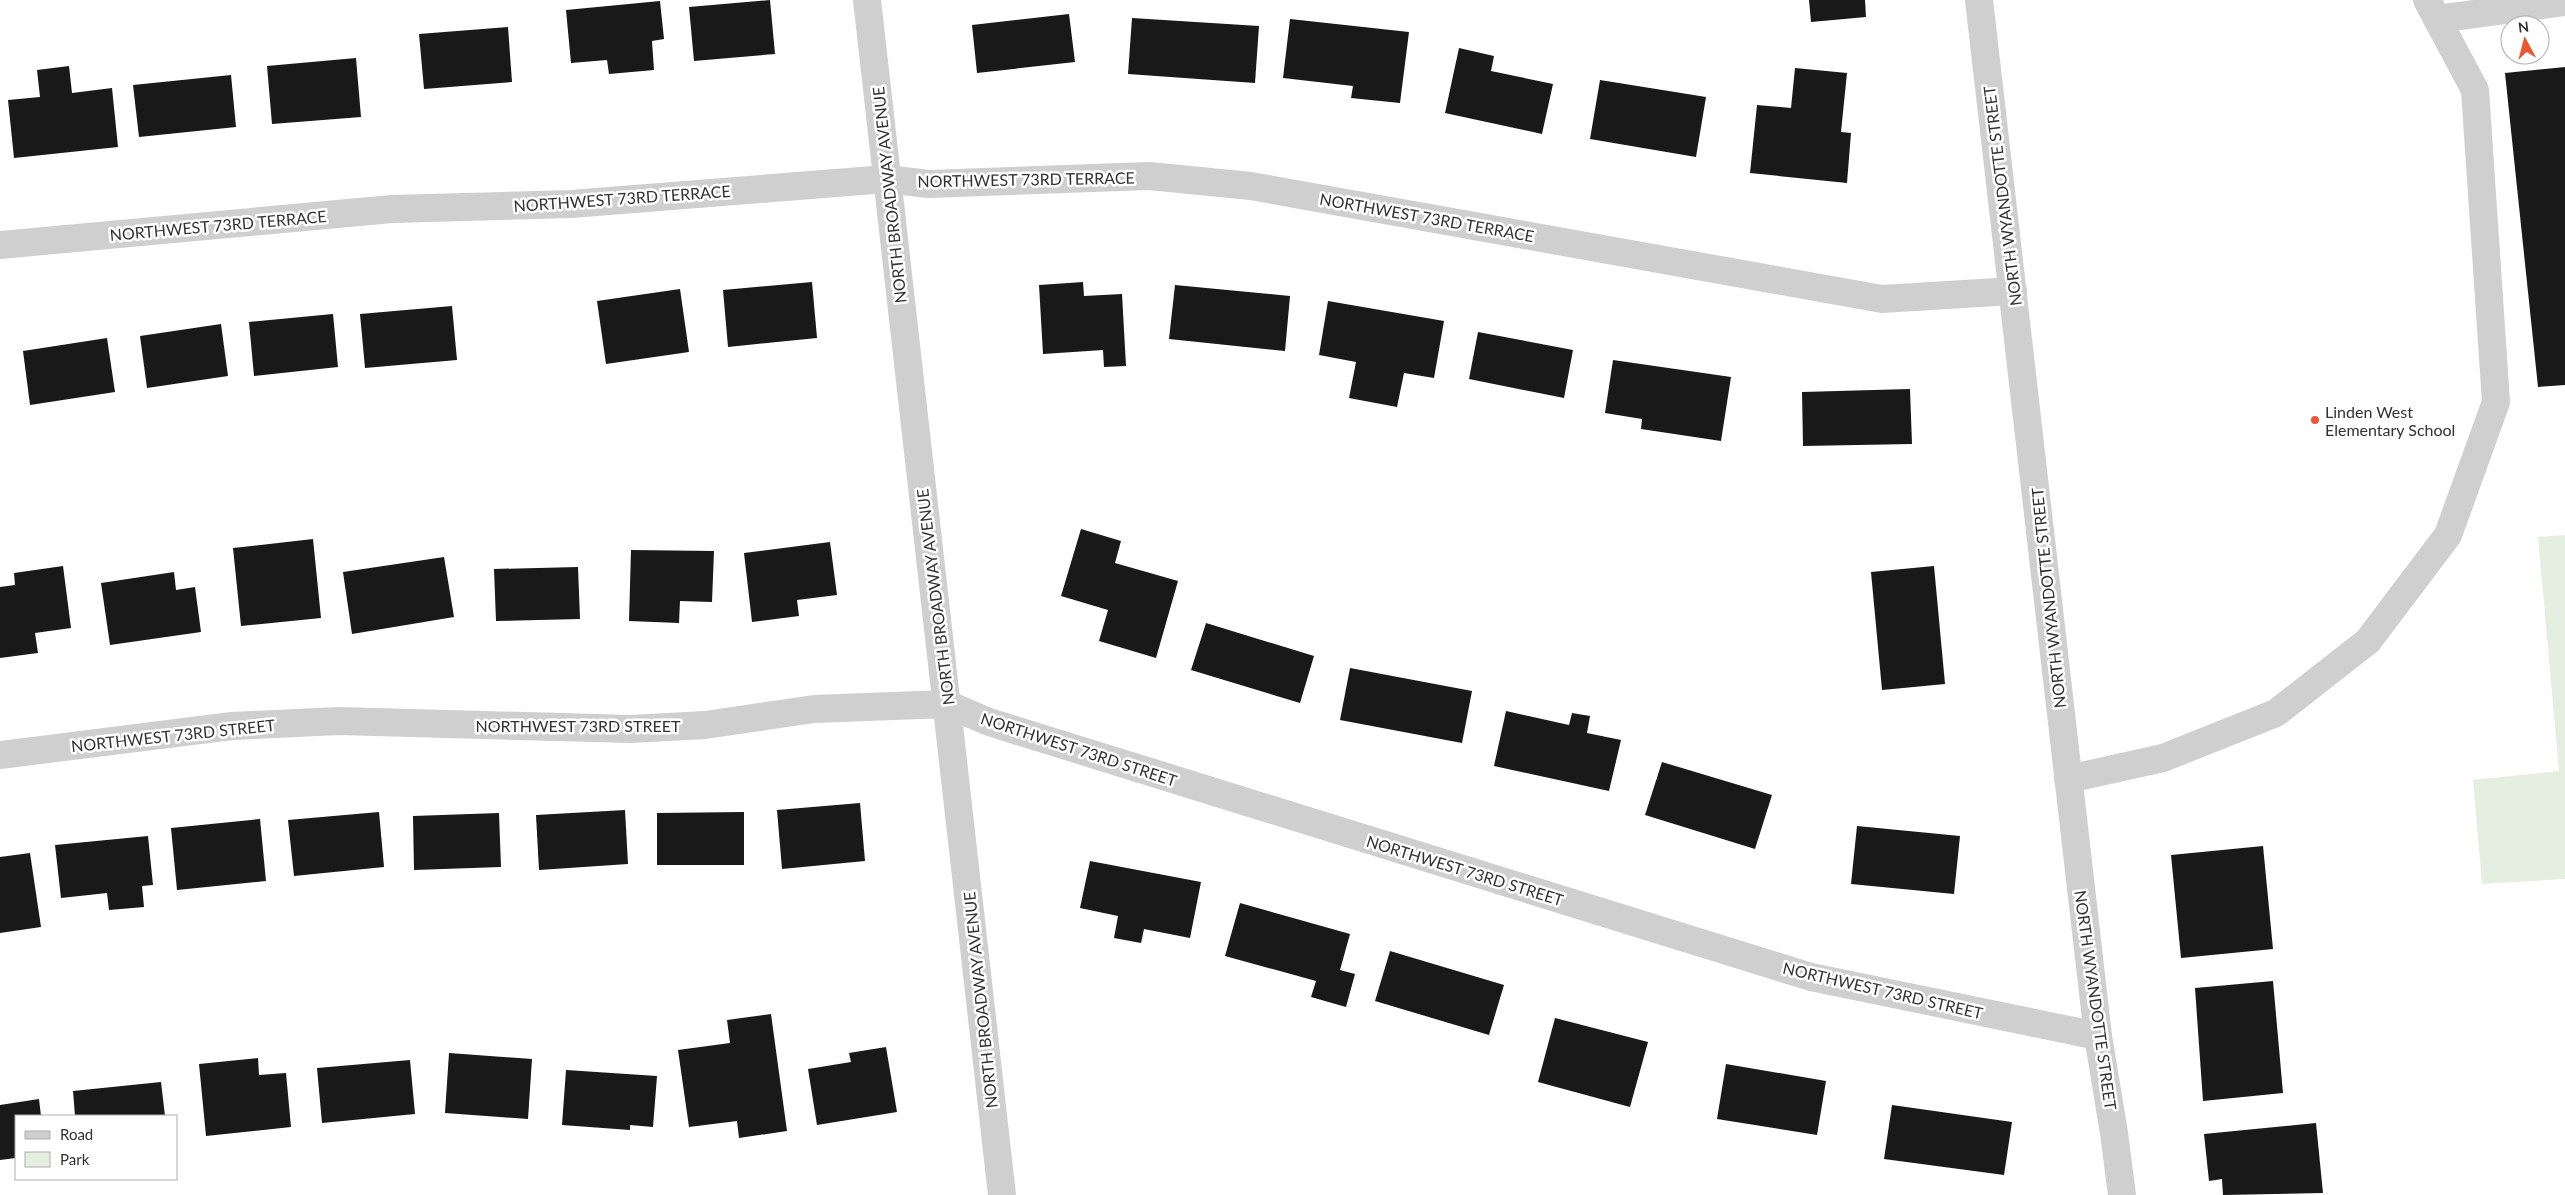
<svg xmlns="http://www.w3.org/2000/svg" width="2565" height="1195" font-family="Lato,sans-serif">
<rect width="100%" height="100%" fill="#fff"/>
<!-- green -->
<polygon fill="#e5efe1" points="2565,535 2565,879 2482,884 2473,780 2559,771 2538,537"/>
<!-- building -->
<g fill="#191919">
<polygon points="770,0 775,54 694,61 689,7"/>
<polygon points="1809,0 1865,0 1866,17 1811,22"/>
<polygon points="660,1 664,39 652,41 654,70 609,74 607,60 571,63 566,10"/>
<polygon points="1069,14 1075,62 977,73 972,25"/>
<polygon points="1132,18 1259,26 1255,83 1128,74"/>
<polygon points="1290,19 1409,32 1400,103 1351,98 1353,86 1283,78"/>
<polygon points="508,27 512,82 424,89 419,34"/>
<polygon points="1459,48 1494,56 1491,71 1553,84 1542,134 1445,113"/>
<polygon points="356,58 361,117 272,124 267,66"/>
<polygon points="69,66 72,93 112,88 118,147 14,158 8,100 40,97 37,70"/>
<polygon points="2565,67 2565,385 2538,387 2505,73"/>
<polygon points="1795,68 1847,73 1841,132 1851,133 1847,183 1750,173 1757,105 1791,108"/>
<polygon points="231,75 236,127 139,137 133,85"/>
<polygon points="1600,80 1706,97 1696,157 1590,139"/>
<polygon points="812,282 817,338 728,347 723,290"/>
<polygon points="1083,282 1084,296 1122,294 1126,366 1104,367 1103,350 1043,354 1039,285"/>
<polygon points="1175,285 1290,296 1285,351 1169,339"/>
<polygon points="680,289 689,352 606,364 597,301"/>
<polygon points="1328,301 1444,321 1434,378 1404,373 1397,407 1349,398 1356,362 1319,355"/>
<polygon points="452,306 457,360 365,368 360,314"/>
<polygon points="333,314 338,367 254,376 249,322"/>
<polygon points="221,324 228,376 147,388 140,336"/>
<polygon points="1478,332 1573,350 1564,398 1469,379"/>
<polygon points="107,338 115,392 30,405 23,351"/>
<polygon points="1613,360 1731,377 1721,441 1641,429 1642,419 1605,413"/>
<polygon points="1910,389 1912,444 1803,446 1802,392"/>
<polygon points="1081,529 1121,541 1115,563 1178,581 1156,658 1099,641 1108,610 1061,596"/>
<polygon points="313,539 321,618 241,626 233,548"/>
<polygon points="830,542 837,595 797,600 799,616 752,622 744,553"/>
<polygon points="631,550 714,551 712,602 680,601 679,623 629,621"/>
<polygon points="444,557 454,617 352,634 343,572"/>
<polygon points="63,566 71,628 35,633 38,653 0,658 0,587 15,585 14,573"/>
<polygon points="1934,566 1945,684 1882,690 1871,572"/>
<polygon points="578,567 580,619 496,621 494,569"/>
<polygon points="174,572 176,590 195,587 201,632 110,645 101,583"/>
<polygon points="1206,623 1314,656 1300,703 1191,670"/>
<polygon points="1350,668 1472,691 1462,743 1340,720"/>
<polygon points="1506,711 1569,725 1572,713 1590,716 1587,733 1621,740 1609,791 1494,766"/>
<polygon points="1662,762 1772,795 1755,849 1645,815"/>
<polygon points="860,803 865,861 782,869 777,810"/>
<polygon points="625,810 628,864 539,870 536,815"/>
<polygon points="379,812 384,867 294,876 288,820"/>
<polygon points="744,812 744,865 657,865 657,813"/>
<polygon points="499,813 501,867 414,870 413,816"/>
<polygon points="260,819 266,881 177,890 171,828"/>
<polygon points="1857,826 1960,836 1954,894 1851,884"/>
<polygon points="148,836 153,885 142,886 144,907 109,910 107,893 61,898 55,845"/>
<polygon points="2263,846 2273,949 2181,958 2171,855"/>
<polygon points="30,853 41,927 0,933 0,857"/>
<polygon points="1090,861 1201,882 1190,938 1144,929 1141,943 1114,938 1118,916 1080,908"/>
<polygon points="1240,903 1350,934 1340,970 1355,974 1346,1007 1311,997 1316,981 1225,956"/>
<polygon points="1390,951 1504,985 1489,1035 1375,1001"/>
<polygon points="2273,981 2283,1093 2203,1101 2195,988"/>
<polygon points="771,1014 787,1131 739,1138 737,1121 689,1127 678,1050 730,1043 727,1020"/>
<polygon points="1555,1018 1648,1042 1630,1107 1538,1082"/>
<polygon points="886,1047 897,1112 817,1125 808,1069 851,1062 849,1053"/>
<polygon points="449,1053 532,1059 528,1119 445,1113"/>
<polygon points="258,1058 259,1075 286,1073 291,1127 206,1136 199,1064"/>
<polygon points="410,1060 415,1114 322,1123 317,1068"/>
<polygon points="1726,1064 1826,1081 1817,1135 1717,1119"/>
<polygon points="566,1070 657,1076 653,1127 630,1125 630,1130 562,1125"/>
<polygon points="161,1082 165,1116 75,1116 73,1091"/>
<polygon points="39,1099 41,1116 16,1116 16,1158 0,1160 0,1105"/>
<polygon points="1892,1105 2012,1122 2004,1175 1884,1159"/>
<polygon points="2316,1123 2323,1193 2223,1195 2222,1179 2209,1181 2204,1134"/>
</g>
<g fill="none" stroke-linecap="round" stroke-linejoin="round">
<!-- minor -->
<g stroke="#cfcfcf" stroke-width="28">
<polyline points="867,0 1002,1195"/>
<polyline points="1979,0 2098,1036 2114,1133 2122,1195"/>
<polyline points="2437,19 2565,2"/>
<polyline points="0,245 392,209 571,204 886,179 929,184 1149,176 1251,186 1882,299 2013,291"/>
<polyline points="0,755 232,726 339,721 631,729 705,725 814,709 947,704 989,722 1811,977 2098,1036"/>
<polyline points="2068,779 2163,758 2276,713 2368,641 2448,535 2496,402 2475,90 2427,0"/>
</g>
</g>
<!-- markers -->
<circle fill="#eb5633" stroke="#fff" stroke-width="2" cx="2315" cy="420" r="5"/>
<g text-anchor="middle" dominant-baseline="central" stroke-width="5" stroke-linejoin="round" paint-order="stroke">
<!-- street labels -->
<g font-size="16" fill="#323232" stroke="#fff">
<text transform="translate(1026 179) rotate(-1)">NORTHWEST 73RD TERRACE</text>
<text transform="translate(889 195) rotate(-96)">NORTH BROADWAY AVENUE</text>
<text transform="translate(2002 196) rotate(-97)">NORTH WYANDOTTE STREET</text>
<text transform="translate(622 198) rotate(-4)">NORTHWEST 73RD TERRACE</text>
<text transform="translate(1427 217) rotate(10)">NORTHWEST 73RD TERRACE</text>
<text transform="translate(218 225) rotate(-5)">NORTHWEST 73RD TERRACE</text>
<text transform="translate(935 597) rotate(-97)">NORTH BROADWAY AVENUE</text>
<text transform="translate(2048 598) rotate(-96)">NORTH WYANDOTTE STREET</text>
<text x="578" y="725">NORTHWEST 73RD STREET</text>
<text transform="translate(173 735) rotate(-6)">NORTHWEST 73RD STREET</text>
<text transform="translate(1079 749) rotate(18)">NORTHWEST 73RD STREET</text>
<text transform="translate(1465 870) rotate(17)">NORTHWEST 73RD STREET</text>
<text transform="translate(1883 990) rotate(13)">NORTHWEST 73RD STREET</text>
<text transform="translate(980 1000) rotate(-96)">NORTH BROADWAY AVENUE</text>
<text transform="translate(2096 1000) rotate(82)">NORTH WYANDOTTE STREET</text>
</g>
<!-- poi labels -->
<g font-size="16" fill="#323232" stroke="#fff" text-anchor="start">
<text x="2325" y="411">Linden West<tspan x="2325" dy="18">Elementary School</tspan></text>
</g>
</g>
<!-- legend -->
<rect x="15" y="1115" width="162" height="65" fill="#ffffff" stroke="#adadad"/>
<rect x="25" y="1131" width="25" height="8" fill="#cfcfcf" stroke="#adadad"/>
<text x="60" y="1140" font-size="15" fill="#323232">Road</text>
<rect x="25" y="1152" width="25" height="15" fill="#e5efe1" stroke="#adadad"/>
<text x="60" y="1165" font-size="15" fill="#323232">Park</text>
<!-- north arrow -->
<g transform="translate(2525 40) rotate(353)"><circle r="24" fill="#ffffff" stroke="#adadad"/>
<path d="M0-4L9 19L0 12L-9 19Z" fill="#eb5633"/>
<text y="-8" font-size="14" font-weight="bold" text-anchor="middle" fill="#323232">N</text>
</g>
</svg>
